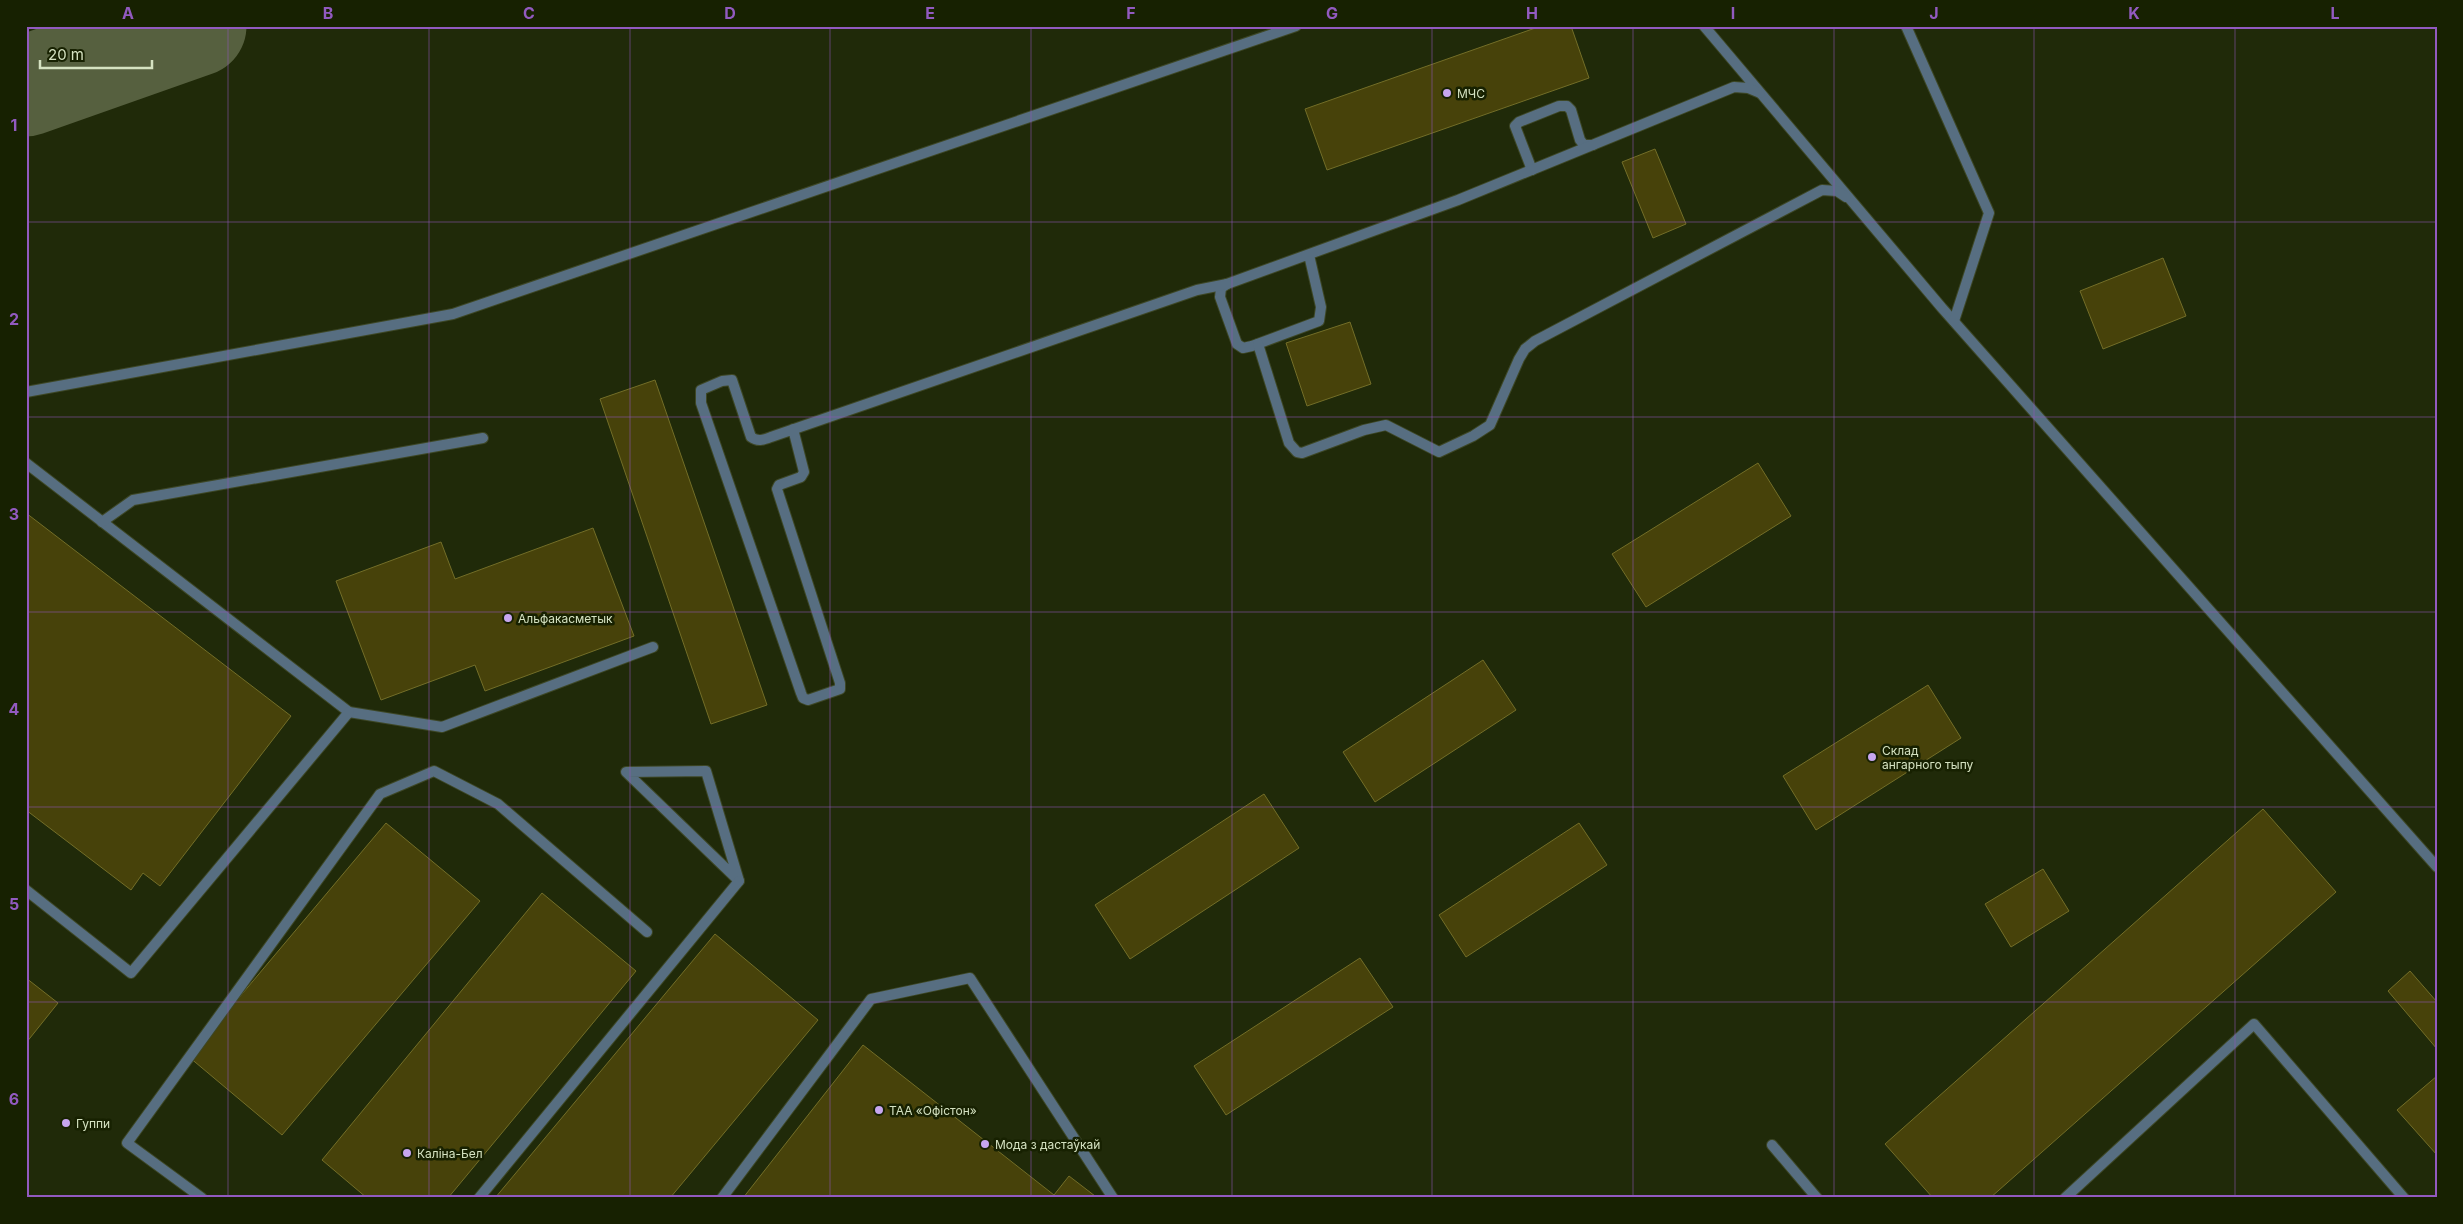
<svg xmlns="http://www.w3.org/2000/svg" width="2463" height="1224" font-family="Inter,sans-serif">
<rect width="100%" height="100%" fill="#202a09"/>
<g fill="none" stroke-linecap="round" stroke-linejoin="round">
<!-- taxiway -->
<polyline stroke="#56603f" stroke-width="101" points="26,86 196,26"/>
</g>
<!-- building -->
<g fill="#47420a" stroke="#736e28">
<polygon points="1541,26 1571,26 1589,78 1327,170 1305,109"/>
<polygon points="1655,149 1686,224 1653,238 1622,162"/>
<polygon points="2163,258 2186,316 2103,349 2080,291"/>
<polygon points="1350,322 1371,384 1307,406 1286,343"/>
<polygon points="655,380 767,705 711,724 600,399"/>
<polygon points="1758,463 1791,516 1646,607 1612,554"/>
<polygon points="26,513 291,716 160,886 143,873 131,890 26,810"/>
<polygon points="593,528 634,636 485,691 475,665 381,700 336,581 441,542 455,579"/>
<polygon points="1483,660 1516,710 1375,802 1343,752"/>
<polygon points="1928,685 1961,738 1816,830 1783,776"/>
<polygon points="1264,794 1299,848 1130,959 1095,905"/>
<polygon points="2263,809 2336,892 1990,1198 1933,1198 1885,1144"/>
<polygon points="386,823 480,901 282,1135 189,1057"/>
<polygon points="1579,823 1607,865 1466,957 1439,915"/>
<polygon points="2043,869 2069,911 2011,947 1985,904"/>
<polygon points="542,893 636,971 448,1198 367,1198 322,1160"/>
<polygon points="715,934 818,1020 670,1198 495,1198"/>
<polygon points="1360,958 1393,1007 1226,1115 1194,1066"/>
<polygon points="2410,971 2437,1002 2437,1049 2388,991"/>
<polygon points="26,978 58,1003 26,1043"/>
<polygon points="863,1045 1054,1195 1069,1176 1095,1196 743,1198"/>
<polygon points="2437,1076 2437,1155 2397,1110"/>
</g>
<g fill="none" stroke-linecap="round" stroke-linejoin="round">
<!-- lane casing -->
<g stroke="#3d4726" stroke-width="12">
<g id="lane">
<polyline points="1704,26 1942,308 2437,867"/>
<polyline points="1906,26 1989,213 1954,321"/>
<polyline points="1532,170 1515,126 1519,122 1559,106 1567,106 1571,110 1580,140 1584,145 1593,145"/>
<polyline points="1309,255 1321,307 1319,321 1252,346 1243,348 1237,344 1220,297 1221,288 1227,284 1458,200 1734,87 1748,88 1760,93"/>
<polyline points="1258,344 1289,443 1297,452 1302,453 1364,430 1386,425 1439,452 1473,436 1490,425 1519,359 1525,349 1535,341 1822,190 1837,191 1846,197"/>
<polyline points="26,392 453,314 1296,26"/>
<path d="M793,429L804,472L801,477L779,485L777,489L840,683V689L808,700L803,698L801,693L701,403V390L722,381L732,380L751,437C758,442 763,440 771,437L1197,290L1227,284"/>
<polyline points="26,463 349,712 442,727 653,647"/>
<polyline points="102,522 133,500 483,438"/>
<polygon points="706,771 739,881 626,772"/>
<polyline points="26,890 131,973 349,712"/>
<polyline points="1772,1145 1817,1198"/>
<polyline points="202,1198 127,1143 380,794 434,771 498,804 647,932"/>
<polyline points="479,1198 739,881"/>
<polyline points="722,1198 871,999 970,978 1113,1198"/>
<polyline points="2065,1198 2254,1024 2404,1198"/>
</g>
</g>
<!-- lane -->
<use href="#lane" stroke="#576e81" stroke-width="10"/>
</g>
<!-- grid -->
<path fill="none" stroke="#925ac0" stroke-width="1" stroke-opacity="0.55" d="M228,26V1198M429,26V1198M630,26V1198M830,26V1198M1031,26V1198M1232,26V1198M1432,26V1198M1633,26V1198M1834,26V1198M2034,26V1198M2235,26V1198M26,222H2437M26,417H2437M26,612H2437M26,807H2437M26,1002H2437"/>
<!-- markers -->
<g fill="#c7a6ef" stroke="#172101" stroke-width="2">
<circle cx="1447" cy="93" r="5"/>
<circle cx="508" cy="618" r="5"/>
<circle cx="1872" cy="757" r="5"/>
<circle cx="879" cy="1110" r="5"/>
<circle cx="66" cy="1123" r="5"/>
<circle cx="985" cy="1144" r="5"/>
<circle cx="407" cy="1153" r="5"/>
</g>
<g text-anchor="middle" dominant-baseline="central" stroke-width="5" stroke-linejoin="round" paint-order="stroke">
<!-- poi labels -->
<g font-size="12" fill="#d5e2c1" stroke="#172101" text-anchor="start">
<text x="1457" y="93">МЧС</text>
<text x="518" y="618">Альфакасметык</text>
<text x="1882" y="750">Склад<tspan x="1882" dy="14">ангарного тыпу</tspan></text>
<text x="889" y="1110">ТАА «Офістон»</text>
<text x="76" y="1123">Гуппи</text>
<text x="995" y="1144">Мода з дастаўкай</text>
<text x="417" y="1153">Каліна-Бел</text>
</g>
</g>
<!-- border -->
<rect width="2463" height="1224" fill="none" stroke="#172101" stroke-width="55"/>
<!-- scale -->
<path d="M40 60v8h112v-8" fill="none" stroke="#d5e2c1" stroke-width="2.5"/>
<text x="48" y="60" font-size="15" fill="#d5e2c1" stroke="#172101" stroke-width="4" paint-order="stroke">20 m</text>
<rect x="28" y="28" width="2408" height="1168" fill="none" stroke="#925ac0" stroke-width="2"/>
<g font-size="16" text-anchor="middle" font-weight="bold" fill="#925ac0">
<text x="128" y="19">A</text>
<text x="328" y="19">B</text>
<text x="529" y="19">C</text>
<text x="730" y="19">D</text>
<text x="930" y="19">E</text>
<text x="1131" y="19">F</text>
<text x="1332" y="19">G</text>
<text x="1532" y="19">H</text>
<text x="1733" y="19">I</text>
<text x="1934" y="19">J</text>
<text x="2134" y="19">K</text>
<text x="2335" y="19">L</text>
<text x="14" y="131">1</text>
<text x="14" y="325">2</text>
<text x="14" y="520">3</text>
<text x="14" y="715">4</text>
<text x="14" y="910">5</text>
<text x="14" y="1105">6</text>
</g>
</svg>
